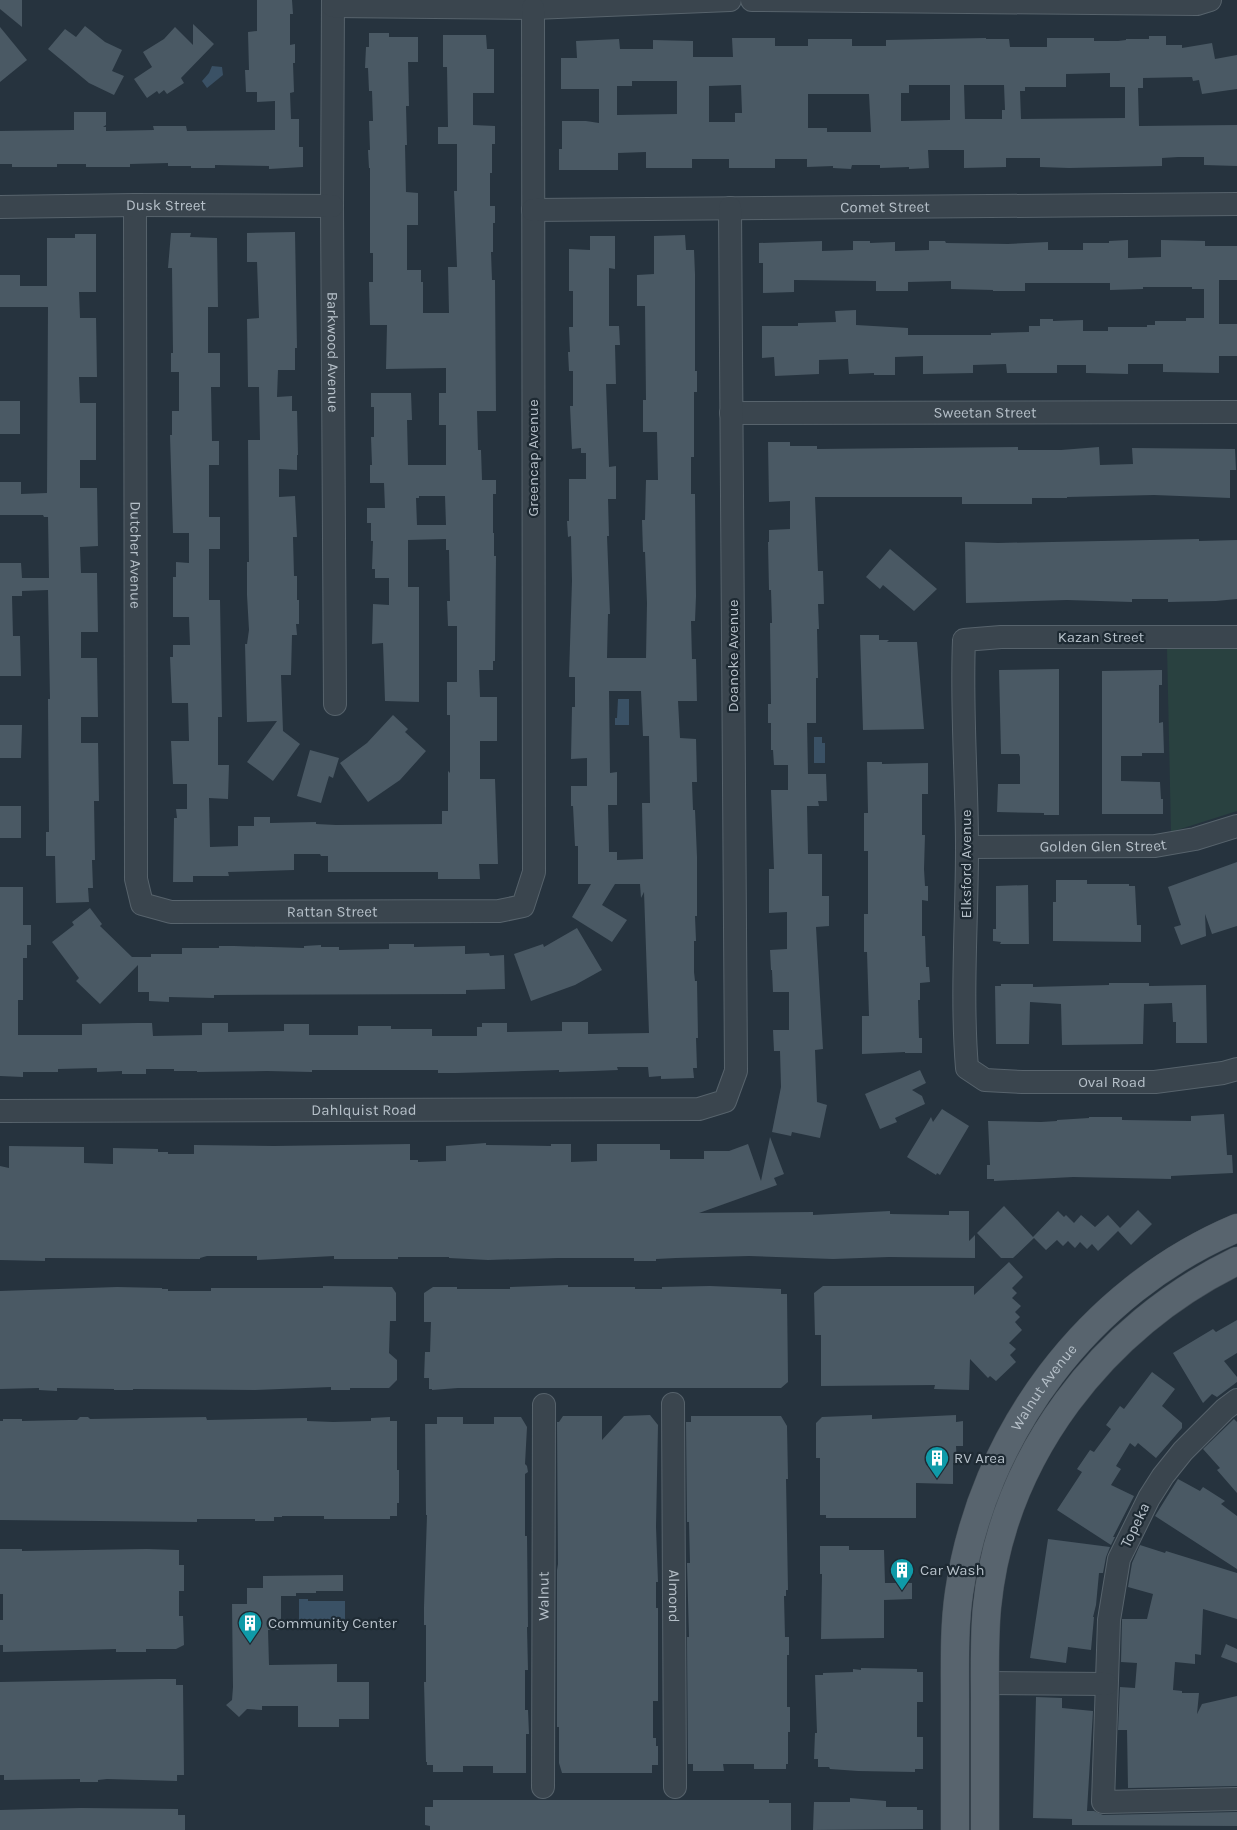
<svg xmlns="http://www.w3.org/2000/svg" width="1237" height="1830" font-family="Karla,sans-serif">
<rect width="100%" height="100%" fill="#26333e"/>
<!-- green -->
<polygon fill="#294140" points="1167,647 1237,648 1237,811 1171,832"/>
<!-- water -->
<g fill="#3a5165">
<polygon points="212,66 222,67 223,75 207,88 202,81 209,73"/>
<polygon points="618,699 629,699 629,725 615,725 615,718 617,718"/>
<polygon points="814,737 822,737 822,743 825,743 825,763 814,763"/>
<polygon points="299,1599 308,1599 308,1601 345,1601 345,1621 309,1621 309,1623 299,1623"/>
</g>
<!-- building -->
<g fill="#4a5964" fill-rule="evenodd">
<polygon points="0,0 22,0 22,27 0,9"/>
<polygon points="257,0 292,0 293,14 290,14 290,45 295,44 295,63 293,63 294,92 290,93 291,119 299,119 299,147 303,147 303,167 269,169 269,166 215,165 215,168 191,168 191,166 168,166 168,163 130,164 130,167 86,167 86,164 57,164 57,167 12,167 12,164 0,164 0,131 74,130 74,112 106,112 106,125 103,127 106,127 106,131 154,130 153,126 186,126 187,131 275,130 275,101 257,102 257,92 246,92 245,70 249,70 248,32 257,31"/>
<polygon points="193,24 214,44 181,78 184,83 167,94 164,90 159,94 157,91 147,98 134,79 152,67 143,52 164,39 175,27 193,45"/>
<polygon points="85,26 105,42 122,50 112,71 124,76 114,95 89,83 48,49 65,29 76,37"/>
<polygon points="0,27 27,60 0,82"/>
<path d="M369,33H389V37H418V62H408L409,106H406L407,145H405L406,192L418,193V225H407V270H421V282H423V313H449L448,267H457L454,191H457V144H438V127H448L447,67H443V35H486L487,49H494V93H473V125L495,126V144H492V173H490V206H495V223H493V252H491L492,280H495L496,411H477L478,450H481L482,480H496V494H493V533H494V556H496L495,661H493V670H479L480,697H497V741H480V779H495L498,864H479L480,879H438V872H328V856H321L320,854H294V870L228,872L229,876H193V882H173L174,818H177L176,809H187V784H173L171,741H189L188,703H172L170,657H173V645H190L189,617H173V577H176V562L189,563V533H173L170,435H172V411H179V372H171V353H173L172,268H168L171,233H191L190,237L217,238L218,307H208V353H220V387H211L212,441H219V465H209V517H220V549H209V600H220L222,717H218V765H229L228,799L209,798L210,847L238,846V826H254V817H270V823L316,822V824L336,825L442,824V811H448V771L450,773V715H447V682H457V626H448L447,601H450L449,550H446V539L408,540V587H419V702L385,701L383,643L372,644L373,604L389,605V578H375V569H372L373,541H371V523H367V508H385L384,483H370V465H372L371,437H374V407H371V393H411L412,420H407L408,465H446V425H439V393H446V368L386,369L387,325H370L369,282H373V253H370V168H369L368,150H370L369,121H373L372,91H369L368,68H365L366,47H369ZM419,496H445L446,525H417L416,498H419Z"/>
<path d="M1149,36H1166V45H1182V48L1212,43L1215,59L1237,55V89L1202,94L1199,80L1193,81L1192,77L1143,78V88H1138L1139,126L1237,125V166L1204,165V157H1178L1162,158V166L1069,168L1040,167V158H1006V167L964,168V150H928L929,168L909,169V167L880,168V165H852L851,169L833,168V166L807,167V159H775V168H729V159H692V168H646V152L618,153V170H559V149H562V121H586L599,123V89H561V58H577L576,41L619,39L620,49H653V40L693,41V57H733L732,38H775V46H808V39H852V46H886V40L986,38V39H1009L1010,47H1047V38H1094V41H1118L1126,40V39H1149ZM1110,73V87H1125V118L1021,119L1020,91H1025V87H1066V74ZM632,81H677V114L617,115V86H632ZM741,85L742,113H735V122H709V86ZM909,85H950V120L901,121V93H909ZM964,85H1004L1005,110H1002V119H965ZM808,94H869L871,132H827V128H808Z"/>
<polygon points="295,232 297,348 295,348 295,370 278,370 277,397 292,396 292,411 297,411 298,455 297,455 297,470 279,469 279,497 295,496 297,537 293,537 294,576 297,576 297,600 299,600 299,624 296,624 297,635 292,635 291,675 281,675 283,731 300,744 273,781 247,762 277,721 247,722 245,644 247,644 249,630 247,595 247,562 249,562 248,440 260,440 259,387 248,387 247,319 259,318 257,262 247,262 247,233"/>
<polygon points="75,234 96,234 96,292 79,292 80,318 96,318 97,377 79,377 80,403 96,403 96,460 80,460 80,488 97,488 98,546 80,547 81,573 97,573 98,632 81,632 81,658 97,658 98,717 81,717 81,743 98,743 99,801 94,801 95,860 92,860 93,888 88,888 89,902 56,903 55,856 46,856 46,832 49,832 48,699 50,699 48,590 22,591 22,596 12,596 13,636 20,636 21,676 0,676 0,563 21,563 22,578 49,578 48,517 44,517 43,515 0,515 0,482 21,482 21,494 47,493 48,307 0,307 0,275 20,275 20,286 47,286 47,238 75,238"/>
<path d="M685,235L686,250H694L695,274V371H697V392H694V457H691V494H695L696,596L695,621H691L692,659H696L697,701H678L680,738L696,739L697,782H692L693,810H695L697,857V916H695L696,941H694V972L695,981H697L698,1038H696L697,1068H693L694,1078L661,1079V1076L649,1077L648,1067H617L618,1070L593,1071L559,1072V1070L456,1073H438V1070H312V1072L267,1071L197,1072V1071H174V1069H146V1074H122V1071L97,1072V1068L58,1069V1072H23V1077L0,1076V887H23V925H31V945H27V958H23V1000H18V1035H82V1024L137,1023H152L153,1036L202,1035V1023H228V1032L284,1031V1024H309V1035H358V1026H391V1029H432V1036H477V1027H482V1023H507V1032L562,1031V1022H588V1034L649,1033L644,892L641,898L640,884H615L602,905L627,920L612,942L572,917L591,884H578V846H575L573,806H571V786H587V758L571,759L572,707H575V677H569L572,581L571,536L568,537L567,521H569V479H586V453H581V448L572,449L570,406H573V371H569L568,352H570L569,327H573V291H569V249L590,250V236H615V269L609,268V326H619L620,345H615L616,384H606L609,467L616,466V499H608L609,536H607L610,614H608L607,658H646L647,603L645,552H643L642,520H645L646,480H658L657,432H643V400H646L645,306H637V275L654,274V236ZM609,691H641L643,736H649L650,803H642L643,859L617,860V852H609L608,805H617V772L610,773Z"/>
<polygon points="1128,240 1128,258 1161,257 1161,240 1205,241 1205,246 1237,246 1237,280 1219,280 1219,324 1237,324 1237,356 1219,356 1219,373 1163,372 1163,364 1128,364 1128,374 1086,373 1086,365 1057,365 1057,373 1007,373 1006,364 973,365 973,373 923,374 923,356 895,357 895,375 874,375 874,373 849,374 848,359 819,360 819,374 775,376 774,357 762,358 762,326 798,326 798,323 836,322 835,311 856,310 856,325 908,328 908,335 991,335 991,333 1029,332 1029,326 1040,326 1040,319 1053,319 1053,321 1083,320 1083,331 1108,331 1108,327 1147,327 1147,325 1155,325 1155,321 1186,321 1186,318 1204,318 1204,289 1192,289 1192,287 1143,287 1143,289 1110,290 1110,283 1025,283 1025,291 993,291 993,290 951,289 951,281 908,282 908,291 876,291 876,281 794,280 794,292 763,293 763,263 759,263 759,243 822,241 822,251 853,250 853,241 870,241 870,243 895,242 895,251 929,250 929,241 945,241 946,243 1008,244 1048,242 1048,250 1083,250 1083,243 1109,243 1109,241"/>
<rect x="0" y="401" width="20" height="33"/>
<polygon points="768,442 790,442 790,446 817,446 817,449 1018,447 1018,450 1061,450 1099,447 1100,465 1133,464 1132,448 1235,449 1236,470 1230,470 1230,498 1154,495 1067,497 1067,498 1032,498 1032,504 962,504 962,497 815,497 818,571 823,571 824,604 818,604 819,629 817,629 818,678 816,678 816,723 807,723 808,774 826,774 827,801 818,801 819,806 807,806 808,854 822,854 822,896 829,896 829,926 816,927 823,1049 815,1050 817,1102 827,1105 820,1138 792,1132 791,1136 772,1132 781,1087 780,1051 774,1051 773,1030 789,1030 789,992 773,992 772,970 771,970 770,950 787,949 787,912 769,913 769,869 774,869 771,790 788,790 788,765 774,765 773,750 771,750 771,723 768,723 768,704 771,704 770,623 772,623 771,590 769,590 768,542 769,542 769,530 790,529 790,501 769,502"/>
<polygon points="1199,539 1199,541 1237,540 1237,599 1216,601 1168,602 1168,599 1132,599 1132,602 1067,600 966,603 965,542 998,543"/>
<polygon points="890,549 937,589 914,611 883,585 880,589 866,577"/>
<polygon points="860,635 879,635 879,640 889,640 887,642 917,642 924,729 863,730"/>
<polygon points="1059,669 1059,815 1044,815 1044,813 997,812 998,784 1020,784 1020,757 1019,754 1001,754 999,670"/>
<polygon points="1162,670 1162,685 1159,685 1159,723 1163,722 1164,753 1142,753 1142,756 1121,756 1121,781 1160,782 1161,799 1163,799 1163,814 1102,814 1102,671"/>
<polygon points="393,715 408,729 405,732 426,751 400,780 368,802 340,763 367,743"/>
<polygon points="0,725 22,725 21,758 0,758"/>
<polygon points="310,750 339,758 333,778 329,776 321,803 297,796"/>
<polygon points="867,762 882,762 882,764 928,763 928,794 922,794 922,835 925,835 924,869 925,886 928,886 928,901 922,900 922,936 925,936 926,967 929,967 930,982 920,983 920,1000 918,1000 919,1038 922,1038 922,1053 905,1053 905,1052 862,1054 862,1016 869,1016 867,952 864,952 864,914 868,914 868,851 864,851 864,813 868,813"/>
<rect x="0" y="806" width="21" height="32"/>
<polygon points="1237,862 1237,926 1212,934 1205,914 1206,936 1181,945 1174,927 1181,925 1168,887"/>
<polygon points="1056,880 1087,880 1087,884 1129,884 1129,886 1135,886 1137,925 1141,925 1141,942 1053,941 1053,902 1056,902"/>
<polygon points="1028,885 1029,944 1000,944 1001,942 993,941 993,929 996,929 996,886"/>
<polygon points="90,908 102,924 100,926 132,957 151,957 151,954 182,954 182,948 219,948 219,946 234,946 304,948 304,946 321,945 321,947 339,947 339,950 389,949 389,944 414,944 414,947 465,946 465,954 489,953 490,956 504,955 505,989 466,990 466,994 214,995 214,998 169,997 169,1002 149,1001 149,992 138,992 138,965 100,1004 76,981 79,978 52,942 74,925 72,922"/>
<polygon points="577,928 602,970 575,985 531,1001 514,954 543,944 544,947"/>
<polygon points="1109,983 1149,983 1149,986 1206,985 1207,1043 1176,1043 1176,1022 1173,1022 1172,1003 1144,1004 1143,1044 1062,1045 1061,1004 1030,1002 1029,1044 996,1044 995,986 1001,986 1001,984 1033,984 1033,987 1109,985"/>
<polygon points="920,1070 926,1083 912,1090 922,1096 925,1104 895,1118 897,1122 880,1129 865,1094"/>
<polygon points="942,1109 969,1126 940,1175 937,1173 936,1175 907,1157 931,1117 933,1122"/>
<polygon points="1224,1114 1227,1155 1232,1155 1233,1173 1171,1176 1171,1179 1073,1177 994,1181 994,1179 987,1179 987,1165 990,1165 988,1121 1041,1122 1057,1121 1057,1120 1089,1118 1089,1117 1122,1117 1122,1120 1191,1121 1191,1116"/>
<polygon points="770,1137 784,1174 774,1178 777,1185 699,1213 813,1212 813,1215 890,1211 890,1214 949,1215 949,1211 969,1211 969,1241 975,1235 975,1258 889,1257 833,1259 749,1256 676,1258 656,1259 656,1261 634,1261 634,1258 558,1258 488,1260 449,1258 449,1257 398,1257 398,1259 334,1259 334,1256 257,1260 257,1256 207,1256 200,1258 200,1259 45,1258 45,1261 0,1260 0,1166 9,1168 9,1146 84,1147 84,1163 113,1164 113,1148 158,1149 158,1152 168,1152 168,1154 194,1154 194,1145 274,1146 410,1144 410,1160 418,1160 418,1162 446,1161 446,1146 486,1143 486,1145 551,1146 551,1144 571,1144 571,1162 597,1161 597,1144 660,1144 660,1150 670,1150 670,1159 704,1159 704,1151 729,1151 748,1144 761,1181"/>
<polygon points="1004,1206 1033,1237 1058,1211 1064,1217 1066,1215 1074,1223 1081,1215 1095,1227 1108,1215 1120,1228 1138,1210 1152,1224 1131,1245 1118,1231 1098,1251 1092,1244 1087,1249 1080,1242 1075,1248 1068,1241 1063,1246 1057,1240 1046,1250 1034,1238 1013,1258 1001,1258 977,1233"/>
<polygon points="1009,1262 1023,1277 1012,1288 1017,1293 1012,1298 1021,1306 1015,1312 1020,1317 1015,1322 1022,1330 1009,1343 1016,1349 1010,1355 1016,1362 996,1381 990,1376 988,1378 970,1359 969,1390 934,1389 935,1385 821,1386 821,1335 815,1335 814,1293 823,1286 974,1286 974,1295"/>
<polygon points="568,1285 568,1287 635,1287 635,1289 662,1289 662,1287 710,1286 781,1289 781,1294 787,1294 788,1382 781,1388 458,1388 432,1390 432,1389 429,1389 429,1378 424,1378 425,1352 430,1352 431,1322 424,1322 424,1293 433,1287 457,1287 457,1289 510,1289 510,1287"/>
<polygon points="323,1286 392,1287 396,1293 396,1321 390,1321 389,1353 397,1360 397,1380 389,1388 350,1388 350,1390 331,1390 331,1387 255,1390 133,1389 133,1390 114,1390 114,1389 57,1388 57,1391 39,1390 39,1388 0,1389 0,1291 117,1287 162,1288 162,1289 168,1289 168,1291 211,1291 211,1288 323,1288"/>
<polygon points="1237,1320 1237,1353 1224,1361 1237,1377 1237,1382 1217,1397 1212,1394 1203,1403 1173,1353 1213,1329 1216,1332"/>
<polygon points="1152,1372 1175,1389 1162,1406 1182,1423 1182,1428 1156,1458 1138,1443 1135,1447 1130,1443 1116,1466 1121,1469 1111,1485 1134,1496 1113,1537 1115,1537 1111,1545 1057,1510 1082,1472 1077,1469 1090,1450 1094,1452 1111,1429 1106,1425 1120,1406 1124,1409"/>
<polygon points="650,1415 658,1425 656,1527 658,1582 656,1582 656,1608 658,1608 658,1701 653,1701 653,1738 656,1738 656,1746 658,1746 658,1765 652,1765 652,1773 562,1773 559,1763 559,1727 557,1727 557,1570 558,1564 557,1422 559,1422 563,1416 602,1416 602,1440 624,1416"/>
<polygon points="872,1415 872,1419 956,1415 956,1422 963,1421 963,1446 956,1446 957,1463 953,1463 953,1484 916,1483 916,1518 826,1518 826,1515 820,1515 820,1458 816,1458 816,1423 822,1417"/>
<polygon points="691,1416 781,1416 787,1426 788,1479 786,1479 788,1590 786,1590 786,1596 784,1596 785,1637 789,1637 789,1655 787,1655 787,1707 790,1707 790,1732 788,1732 788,1764 786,1764 786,1769 754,1769 754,1764 723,1764 724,1771 693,1771 693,1764 688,1764 687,1637 689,1637 687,1563 690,1563 689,1522 687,1522 686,1422 691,1422"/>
<polygon points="80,1417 88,1417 90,1419 206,1417 207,1420 307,1418 307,1421 333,1422 371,1421 371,1418 390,1417 390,1421 397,1421 397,1470 399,1470 399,1503 397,1503 397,1516 390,1516 390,1519 324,1519 324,1516 282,1516 282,1517 274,1517 274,1521 255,1521 255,1519 197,1519 197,1522 0,1520 0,1421 3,1421 3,1419 22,1419 22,1421 69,1420 77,1420"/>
<polygon points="437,1417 463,1417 463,1424 494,1424 494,1417 521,1417 527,1427 525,1464 527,1466 528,1472 525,1474 525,1536 527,1536 528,1627 527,1627 528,1670 525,1670 525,1710 528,1710 529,1734 526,1734 526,1773 493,1773 493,1766 463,1766 463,1772 433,1772 433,1765 427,1765 427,1762 426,1762 424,1682 426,1682 426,1625 424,1625 424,1607 427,1515 426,1515 425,1424 437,1424"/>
<polygon points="1234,1419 1237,1422 1237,1493 1217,1470 1220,1468 1203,1449"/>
<polygon points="1178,1479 1200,1491 1203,1487 1225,1501 1221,1504 1237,1516 1237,1569 1155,1516"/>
<polygon points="1048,1539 1110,1547 1106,1557 1103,1573 1099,1573 1096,1605 1093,1617 1094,1617 1091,1650 1068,1647 1066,1663 1030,1658"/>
<polygon points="1140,1545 1165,1553 1166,1551 1237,1573 1237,1619 1203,1609 1201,1655 1195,1654 1195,1664 1175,1662 1173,1690 1182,1691 1182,1693 1199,1693 1197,1714 1202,1704 1237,1696 1237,1786 1128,1788 1127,1730 1118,1730 1120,1687 1135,1688 1137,1663 1121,1662 1122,1621 1122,1619 1147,1619 1153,1594 1128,1587 1132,1563"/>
<polygon points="820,1546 849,1546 849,1550 884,1550 885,1583 912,1583 912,1599 884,1600 884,1638 821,1639 822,1574 820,1574"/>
<polygon points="0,1549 22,1549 22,1551 147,1549 179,1550 179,1565 184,1565 184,1591 179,1591 179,1616 183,1616 184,1645 176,1649 146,1649 146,1652 116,1652 116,1649 3,1652 3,1645 0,1645 0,1620 3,1620 3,1594 0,1594"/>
<polygon points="343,1575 343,1591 316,1591 316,1593 296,1593 296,1596 281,1596 281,1630 268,1630 269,1665 337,1664 337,1682 369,1682 369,1719 339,1719 339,1727 298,1727 298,1706 262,1706 262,1710 247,1709 239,1717 226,1705 232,1700 233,1687 232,1604 247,1604 247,1588 263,1588 263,1576"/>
<polygon points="1226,1644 1237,1649 1237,1663 1221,1657"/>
<polygon points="861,1668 917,1669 917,1672 923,1672 923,1702 917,1702 917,1737 923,1737 923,1769 915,1769 915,1772 858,1771 830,1769 829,1767 818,1767 818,1759 814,1759 815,1733 817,1733 815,1675 823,1675 823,1673 853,1672 853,1669 861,1670"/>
<polygon points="158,1679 176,1679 176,1685 183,1685 184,1775 177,1775 177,1781 107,1779 98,1780 98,1782 80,1782 80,1779 4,1780 4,1775 0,1775 0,1682"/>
<polygon points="1036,1697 1062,1698 1062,1708 1093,1711 1087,1811 1094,1811 1103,1815 1237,1812 1237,1826 1072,1825 1072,1819 1033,1818"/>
<polygon points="850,1798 886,1801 886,1807 917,1807 917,1810 923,1810 923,1829 813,1830 814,1802 850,1802"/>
<polygon points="433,1800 769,1800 769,1803 791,1803 791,1830 430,1830 430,1826 425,1825 425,1807 433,1807"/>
<polygon points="81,1808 178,1809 178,1815 185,1815 185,1830 0,1830 0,1810"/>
</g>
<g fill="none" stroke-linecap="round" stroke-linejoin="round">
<!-- minor casing -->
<g stroke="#57636c" stroke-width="24">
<g id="minor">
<path id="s1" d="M333,0L332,206L335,704"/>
<polyline points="752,0 1197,4 1210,0"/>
<polyline points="333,6 533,8 730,0"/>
<path id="s2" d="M135,205L136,879L142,904L171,912L499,911L523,906L534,872L533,8"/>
<path id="s3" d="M0,207L135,205L332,206"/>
<path id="s4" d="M533,210L1237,204"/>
<path id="s5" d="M731,413L1237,412"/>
<path id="s6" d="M1237,637H1001L964,640C961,709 967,779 967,848C967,921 961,995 967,1068L985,1080L1022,1082H1155L1223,1073L1237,1069"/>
<path id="s7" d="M967,847L1155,846L1195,839L1237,826"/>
<path id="s8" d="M0,1111L699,1109L725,1101L736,1071L730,208"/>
<polyline points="1237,1400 1225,1409 1183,1451 1163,1476 1149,1498 1119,1559 1109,1620 1103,1802 1237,1799"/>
<path id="s9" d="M673,1404L675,1787"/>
<polyline points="985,1683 1106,1684"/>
<path id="s10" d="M543,1787L544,1405"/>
</g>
</g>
<!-- major casing -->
<g stroke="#434e57" stroke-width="29">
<g id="major">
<path id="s11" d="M955,1830C955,1786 955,1742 955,1698C955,1663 954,1627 959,1593C982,1434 1088,1291 1237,1228"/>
<path d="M985,1830C985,1787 985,1744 985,1701C985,1670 984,1638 987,1607C1002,1456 1103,1326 1237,1261"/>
</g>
</g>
<!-- minor -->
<use href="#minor" stroke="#3a454e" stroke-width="22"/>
<!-- major -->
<use href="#major" stroke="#58646e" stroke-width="28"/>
</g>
<!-- icons -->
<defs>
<g id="building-pin" transform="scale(1.25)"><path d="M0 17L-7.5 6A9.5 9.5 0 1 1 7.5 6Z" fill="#0f9aa8" stroke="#1e2a33"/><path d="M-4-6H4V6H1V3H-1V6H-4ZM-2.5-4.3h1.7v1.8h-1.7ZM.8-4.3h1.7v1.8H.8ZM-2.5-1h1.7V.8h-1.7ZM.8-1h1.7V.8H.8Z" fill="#fff"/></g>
</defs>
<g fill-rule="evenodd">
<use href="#building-pin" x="937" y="1458"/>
<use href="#building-pin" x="902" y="1570"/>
<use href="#building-pin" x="250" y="1623"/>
</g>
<g text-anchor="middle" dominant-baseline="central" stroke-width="4.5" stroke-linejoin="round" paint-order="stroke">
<!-- street labels -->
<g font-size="15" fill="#b6c0c9" stroke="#1e2a33">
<text stroke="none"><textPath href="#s3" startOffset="166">Dusk Street</textPath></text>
<text stroke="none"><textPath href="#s4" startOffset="352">Comet Street</textPath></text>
<text stroke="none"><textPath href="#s1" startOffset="352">Barkwood Avenue</textPath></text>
<text stroke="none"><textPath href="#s5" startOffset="254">Sweetan Street</textPath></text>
<text transform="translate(533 458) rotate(-90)">Greencap Avenue</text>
<text stroke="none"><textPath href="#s2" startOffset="350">Dutcher Avenue</textPath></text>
<text x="1101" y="637">Kazan Street</text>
<text transform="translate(733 656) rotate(-90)">Doanoke Avenue</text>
<text stroke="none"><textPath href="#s7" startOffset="136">Golden Glen Street</textPath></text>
<text transform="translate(966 864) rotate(-90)">Elksford Avenue</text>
<text stroke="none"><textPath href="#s2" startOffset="891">Rattan Street</textPath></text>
<text stroke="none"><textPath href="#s6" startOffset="850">Oval Road</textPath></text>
<text stroke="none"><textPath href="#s8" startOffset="364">Dahlquist Road</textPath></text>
<text stroke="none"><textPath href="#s11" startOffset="462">Walnut Avenue</textPath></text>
<text transform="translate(1135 1525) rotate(-64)">Topeka</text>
<text stroke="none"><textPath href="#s10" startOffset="191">Walnut</textPath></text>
<text stroke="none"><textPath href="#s9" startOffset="192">Almond</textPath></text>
</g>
<!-- poi labels -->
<g font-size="15" fill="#b6c0c9" stroke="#1e2a33" text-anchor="start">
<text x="954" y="1458">RV Area</text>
<text x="920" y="1570">Car Wash</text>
<text x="268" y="1623">Community Center</text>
</g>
</g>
</svg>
